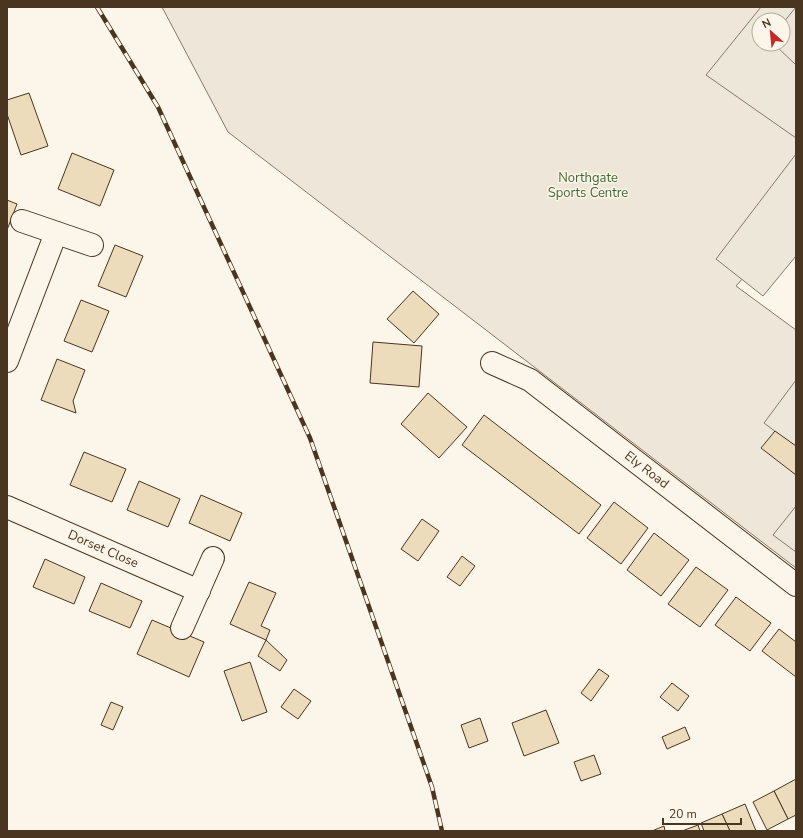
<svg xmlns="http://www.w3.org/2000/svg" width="803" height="838" font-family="'Nunito Sans',sans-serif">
<rect width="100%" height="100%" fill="#fbf6e9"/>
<!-- green -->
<path fill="#ede6d9" stroke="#887966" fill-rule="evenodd" d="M162,7H796V218L736,286L796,330V568L228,132ZM759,20H783V44H759Z"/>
<!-- parking -->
<g fill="#ede7d9" stroke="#887966">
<polygon points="761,7 796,7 783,23 783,20 759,20 759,44 774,44 796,65 796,138 706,75"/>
<polygon points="796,154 796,256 763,296 716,259"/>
<polygon points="796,380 796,447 764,423"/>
<polygon points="796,506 796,552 773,535"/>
</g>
<!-- building -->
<g fill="#ecdcbc" stroke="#4a3520">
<polygon points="29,93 48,146 21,155 7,114 7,100"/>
<polygon points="72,153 114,170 100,206 58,189"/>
<polygon points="7,200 17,204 7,230"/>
<polygon points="115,245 143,256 126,297 98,286"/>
<polygon points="413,291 439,314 414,343 387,319"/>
<polygon points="81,300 109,311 92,352 64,341"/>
<polygon points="373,342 422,346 419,387 370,383"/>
<polygon points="57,359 85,370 73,401 76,413 41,400"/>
<polygon points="428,393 467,427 439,458 401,424"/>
<polygon points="484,415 601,505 579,534 462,445"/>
<polygon points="775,431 796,446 796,475 761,448"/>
<polygon points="84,452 126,469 112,502 70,485"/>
<polygon points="139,481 180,499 168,527 127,510"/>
<polygon points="201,495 242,513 230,541 189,523"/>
<polygon points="614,502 648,528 621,564 587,538"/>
<polygon points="422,519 439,531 418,561 401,549"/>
<polygon points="654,533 689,560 661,596 627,570"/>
<polygon points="462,556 475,566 460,586 447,577"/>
<polygon points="45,559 85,577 74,604 33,587"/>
<polygon points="696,567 728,590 700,627 668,604"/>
<polygon points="249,582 276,593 261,626 270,630 266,640 230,624"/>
<polygon points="101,583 142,601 130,628 89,611"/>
<polygon points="736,597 771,623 750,651 715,625"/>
<polygon points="152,620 204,642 189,677 137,654"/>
<polygon points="779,629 796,642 796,677 762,651"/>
<polygon points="266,640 287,660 280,671 258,656"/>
<polygon points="250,662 267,712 242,721 224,671"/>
<polygon points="599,669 609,676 591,701 581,693"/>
<polygon points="672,683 689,696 678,711 660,697"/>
<polygon points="294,689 311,701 298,719 281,707"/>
<polygon points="111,702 123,707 113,730 101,725"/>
<polygon points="546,710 559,743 524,756 512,723"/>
<polygon points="480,718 488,741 469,748 461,725"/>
<polygon points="685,727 690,739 667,749 662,737"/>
<polygon points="594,755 601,774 581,781 574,762"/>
<polygon points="796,779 796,815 788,819 774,791"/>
<polygon points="774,791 788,819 767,830 753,802"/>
<polygon points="745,804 756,831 730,831 722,814"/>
<polygon points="722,814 730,831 704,831 701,823"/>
<polygon points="698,825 700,831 682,831"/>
<polygon points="664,826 665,831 652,831"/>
</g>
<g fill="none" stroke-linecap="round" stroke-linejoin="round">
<!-- minor casing -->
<g stroke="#4a3520" stroke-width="24">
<g id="minor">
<polyline points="22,221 92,245"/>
<polyline points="7,361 56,233"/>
<path id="s1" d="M492,363L530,380L796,585"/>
<path id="s2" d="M7,507L199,591"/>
<polyline points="182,628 213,558"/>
</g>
</g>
<!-- minor -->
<use href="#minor" stroke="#fbf6e9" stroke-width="22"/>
<!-- rail casing -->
<g stroke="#4a3520" stroke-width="4.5">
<polyline id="rail" points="97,7 158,107 310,438 432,787 442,831"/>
</g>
<!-- rail -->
<use href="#rail" stroke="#fbf6e9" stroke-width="3" stroke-dasharray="9" stroke-linecap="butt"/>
</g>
<g text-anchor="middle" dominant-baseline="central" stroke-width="3" stroke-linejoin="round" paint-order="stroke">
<!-- park labels -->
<g font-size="13" fill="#436837" stroke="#fbf6e9">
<text x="588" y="178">Northgate<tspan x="588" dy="15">Sports Centre</tspan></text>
</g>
<!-- street labels -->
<g font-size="13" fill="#4a3520" stroke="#fbf6e9">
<text stroke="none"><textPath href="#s1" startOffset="189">Ely Road</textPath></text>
<text stroke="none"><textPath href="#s2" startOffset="105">Dorset Close</textPath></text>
</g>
</g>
<!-- border -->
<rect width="803" height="838" fill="none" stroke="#4a3520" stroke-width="16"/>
<!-- north arrow -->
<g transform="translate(771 32) rotate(333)"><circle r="19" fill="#fbf6e9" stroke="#b4a999"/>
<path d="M0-3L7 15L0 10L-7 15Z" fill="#c62828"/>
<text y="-6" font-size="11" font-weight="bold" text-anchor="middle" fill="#4a3520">N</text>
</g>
<!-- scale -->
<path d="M663 818v6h78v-6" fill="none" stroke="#4a3520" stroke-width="2"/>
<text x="669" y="818" font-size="12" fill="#4a3520" stroke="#fbf6e9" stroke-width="3" paint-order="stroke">20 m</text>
</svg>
